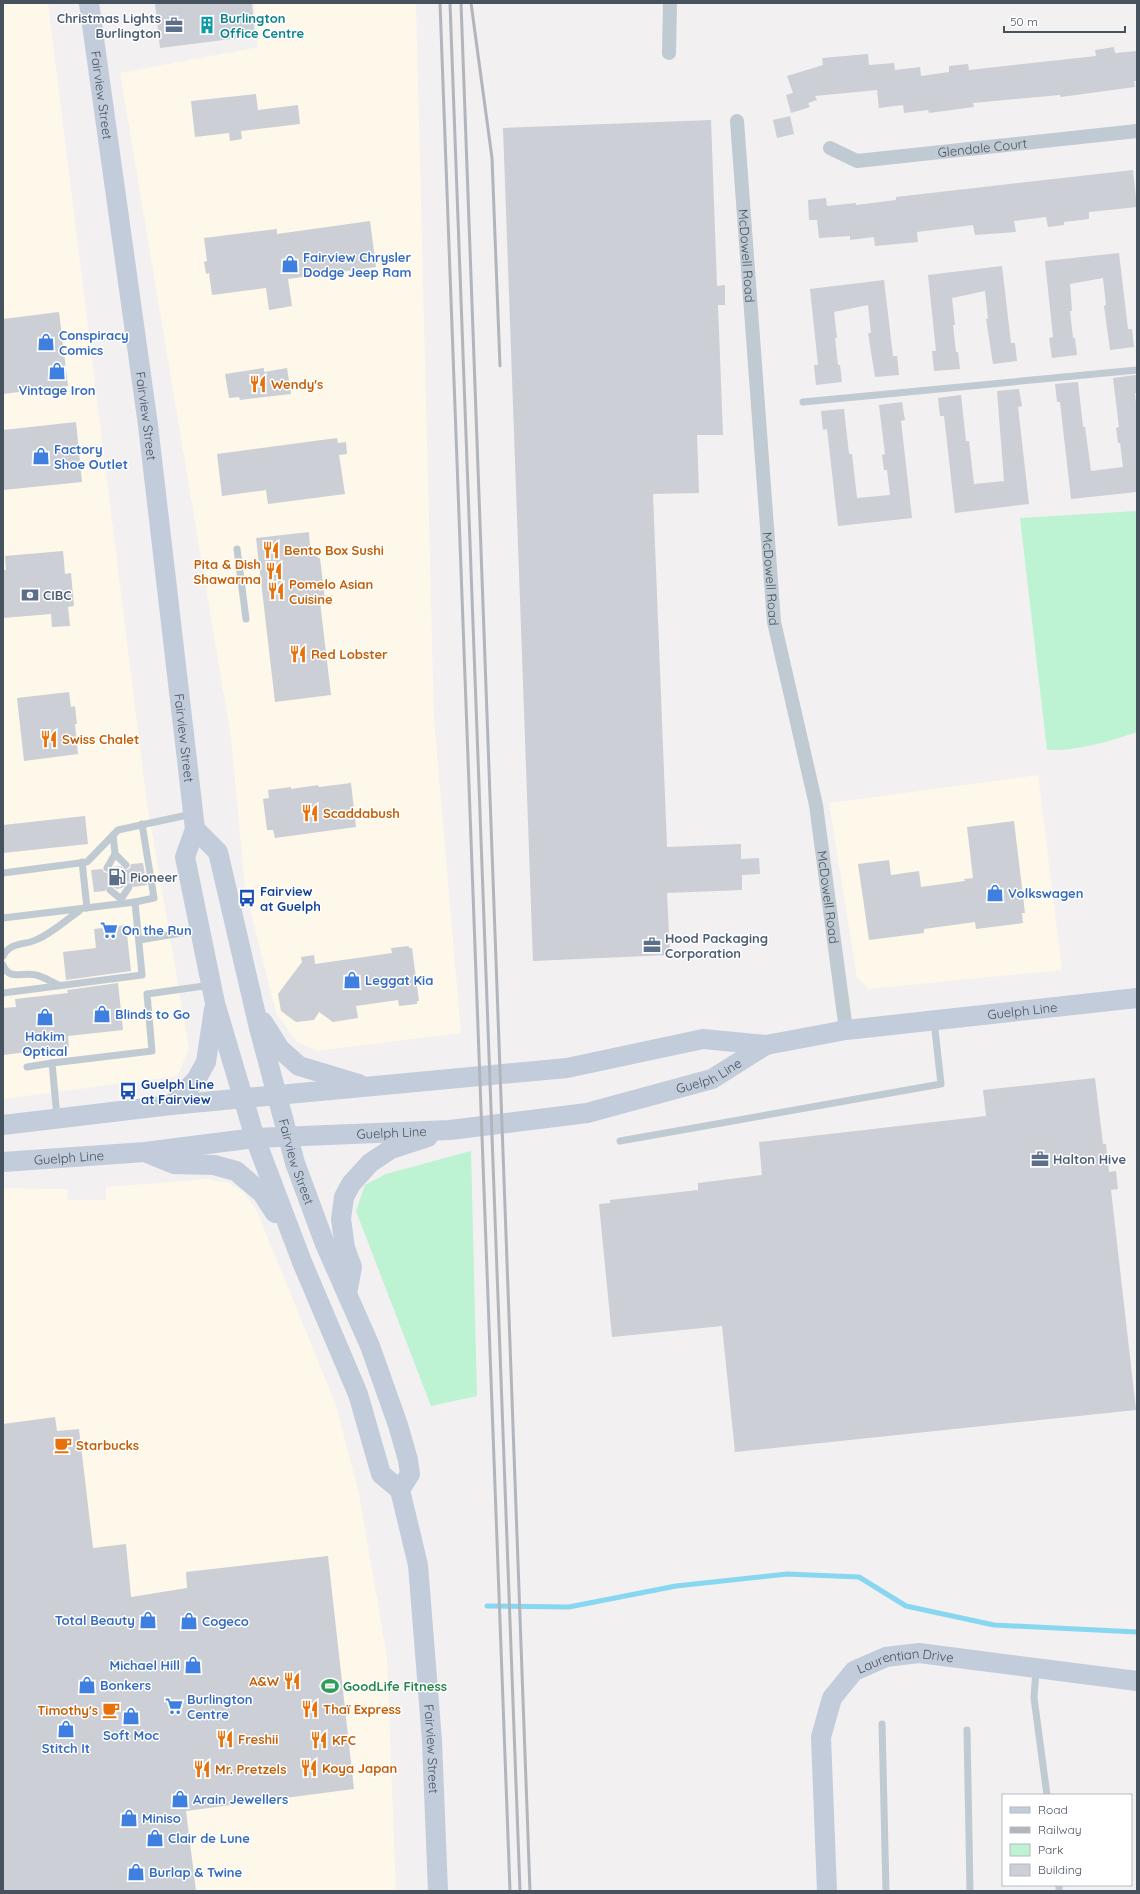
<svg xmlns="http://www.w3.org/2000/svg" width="1140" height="1894" font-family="Quicksand,sans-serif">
<rect width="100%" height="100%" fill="#f2f0f0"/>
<!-- commercial -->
<g fill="#fdf8e9">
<polygon points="3,3 48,3 147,803 189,1048 178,1076 3,1099"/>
<polygon points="254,3 416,3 434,719 461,1033 317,1051 297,1042 276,1013 245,889 231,737 120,73 258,47"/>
<polygon points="1038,775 1062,970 869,989 857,978 829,803"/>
<polygon points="208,1179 229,1183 243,1192 256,1209 336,1405 359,1494 387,1657 396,1891 3,1891 3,1188 68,1189 67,1200 106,1200 106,1187"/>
</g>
<!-- green -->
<g fill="#bdf2d3">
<path d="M1137,511V732C1108,742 1078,751 1047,750L1020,518Z"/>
<polygon points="471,1151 477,1396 431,1406 356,1211 365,1185 386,1174"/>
</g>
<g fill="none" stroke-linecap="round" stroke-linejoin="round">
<!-- stream -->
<polyline stroke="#87d7f1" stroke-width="5" points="487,1606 569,1607 676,1586 787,1574 859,1577 906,1606 994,1625 1137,1632"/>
</g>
<!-- building -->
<g fill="#cccfd5">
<polygon points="167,3 252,3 255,36 160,48 155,4"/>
<polygon points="1114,47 1115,53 1137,51 1137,81 1134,81 1135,87 1061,97 1060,95 973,103 974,107 929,113 928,110 904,113 903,105 879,108 877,90 815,96 817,100 808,103 810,107 791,113 786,95 793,93 787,76 823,65 822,58 868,54 869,65 894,63 895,70 920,67 921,76 949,72 949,66 967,64 968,64 969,70 1096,56 1095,50"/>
<polygon points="256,94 258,110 298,105 300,124 241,131 242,139 230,141 229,133 195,137 191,101"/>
<polygon points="790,116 794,134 777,138 773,120"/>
<polygon points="711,120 717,286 725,285 725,305 718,305 723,435 697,435 699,493 653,494 667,847 741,844 741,859 759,858 760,874 742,875 742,890 667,893 670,955 533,961 503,128"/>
<polygon points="1133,170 1137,207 1089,212 1089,219 1064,222 1064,225 1048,227 1046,217 1014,221 1016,232 975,235 973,225 917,232 918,242 875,246 874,237 850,240 850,236 819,238 817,220 809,220 808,200 826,198 827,206 856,203 856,205 896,200 896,197"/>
<polygon points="370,221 376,267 288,279 292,306 269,310 266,288 212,295 209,273 206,274 204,262 207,261 204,238 277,229 277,234"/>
<polygon points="1119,253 1128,329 1132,329 1134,347 1110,350 1104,306 1106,305 1103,278 1070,284 1072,311 1070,311 1073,338 1075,338 1077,355 1052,358 1049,338 1053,337 1045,261"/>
<polygon points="1002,266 1011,343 1015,343 1017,361 993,364 986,319 988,319 985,291 952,298 955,325 953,325 956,352 958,352 960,369 934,371 932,351 936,351 928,275"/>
<polygon points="884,280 893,356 897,356 899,375 875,377 868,333 871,333 868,305 834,312 837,338 835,338 838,365 840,365 842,382 816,385 814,365 818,365 810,289"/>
<polygon points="59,312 68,386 3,394 3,319"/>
<polygon points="264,368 264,372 287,368 291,394 240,400 239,397 229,398 225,374"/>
<polygon points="1136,375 1137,393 1135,393 1137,413 1137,492 1071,499 1060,402 1057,402 1055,384 1078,382 1083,427 1085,427 1091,471 1123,467 1120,443 1118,443 1116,428 1119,427 1113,378"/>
<polygon points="1019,389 1022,406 1018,407 1029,504 955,513 944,416 940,416 938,398 961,395 966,441 969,441 974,484 1004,481 997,391"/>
<polygon points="902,402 905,420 901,421 912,518 838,526 827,429 823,430 821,411 844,409 849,454 852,454 857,498 890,495 887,470 884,470 882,455 885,454 879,405"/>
<polygon points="76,422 82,482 3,490 3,430"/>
<polygon points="337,438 338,443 346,442 347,454 339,455 345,494 268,504 266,490 222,496 217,454"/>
<polygon points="309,532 310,548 316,548 318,558 320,558 325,601 320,602 331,695 275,702 256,538"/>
<polygon points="63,551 65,574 71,573 74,606 68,607 70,626 52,627 51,614 3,618 3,570 6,570 5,556"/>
<polygon points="69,692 71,707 75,706 77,724 75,724 78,754 24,761 17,698"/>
<polygon points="351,783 356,827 275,838 273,830 267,830 263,799 269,798 268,790 291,787 291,789 318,785 319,787"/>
<polygon points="85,816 88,844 3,853 3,825"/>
<polygon points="1014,821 1025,913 1022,913 1023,923 976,929 975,922 924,929 924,933 869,940 858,864 889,860 891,875 919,871 921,887 965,881 964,879 973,878 967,827"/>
<polygon points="143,863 147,885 134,887 129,882 122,888 117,889 109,885 105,891 94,892 91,870 102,869 104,872 107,873 113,867 120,866 127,870 130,868 131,864"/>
<polygon points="126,925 131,971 66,980 63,952 96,948 94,929"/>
<polygon points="409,946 409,948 412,948 419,1001 417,1001 417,1004 399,1006 398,1000 356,1006 358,1018 333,1022 319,1012 314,1020 296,1022 281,1011 278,994 302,962 301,957 314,955 315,964 392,953 391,948"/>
<polygon points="118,983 123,1030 68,1036 69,1047 3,1055 3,1008 16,1007 15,999 68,993 67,990"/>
<polygon points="1095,1078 1103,1144 1106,1144 1109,1172 1116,1171 1118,1189 1111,1190 1136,1410 735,1452 722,1326 612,1337 599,1204 610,1203 610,1200 698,1190 698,1183 762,1175 759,1142 986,1116 983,1090"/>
<polygon points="55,1417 57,1431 79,1429 93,1548 126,1544 131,1597 187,1588 186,1572 328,1556 354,1789 186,1811 196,1891 3,1891 3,1424"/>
</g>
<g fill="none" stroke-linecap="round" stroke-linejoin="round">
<!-- lane -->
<g stroke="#c0cad2" stroke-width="7">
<polyline points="803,402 1137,370"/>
<polyline points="237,549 246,619"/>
<polyline points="113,835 115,854 126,865"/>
<polyline points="82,862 87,908"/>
<polyline points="107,868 115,854"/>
<polyline points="3,873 87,862 118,830 192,814"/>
<polyline points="110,890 121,899 129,887"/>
<polyline points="135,902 154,898 142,824"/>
<polyline points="3,918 135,902 142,975 3,993"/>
<polyline points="139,940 200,930"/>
<path d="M3,956C11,941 25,946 38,939C52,933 66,920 79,911"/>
<path d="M3,965C10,982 23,971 36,975C44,977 52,982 59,985"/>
<polyline points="27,1067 52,1063"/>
<polyline points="57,1117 52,1063 152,1051 147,994 211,985"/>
<polyline points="620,1141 941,1084 934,1021"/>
<polyline points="1036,1670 1034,1698 1047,1795"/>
<polyline points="882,1724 886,1891"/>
<polyline points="967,1730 970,1891"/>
<polyline points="1059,1885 1059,1891"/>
</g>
<!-- street -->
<g stroke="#c0cad2" stroke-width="14">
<polyline points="669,53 670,3"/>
<path id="s1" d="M737,121L774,622L816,805L846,1030"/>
<path id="s2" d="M830,148L857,161L1137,131"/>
</g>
<!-- secondary -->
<g stroke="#c2ccda" stroke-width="20">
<path id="s3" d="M89,3L148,425L195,829L185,857L215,1003L255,1138L302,1262L358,1394L381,1474L400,1490L418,1565L432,1741L438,1891"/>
<path id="s4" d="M195,829L218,852L259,1028L295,1163L325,1244L370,1346L398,1425L408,1460L410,1474L400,1490"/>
<polyline points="263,1022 280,1049 299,1066 359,1084"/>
<polyline points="171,1105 196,1080 206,1062 214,1009"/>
<path id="s5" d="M3,1125L171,1105L567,1068L703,1039L766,1045L846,1030L1137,998"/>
<polyline points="147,1153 174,1164 214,1165 236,1171 262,1193 275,1213"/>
<path id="s6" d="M3,1162L145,1152L255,1138L450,1130L587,1113L712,1079L766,1045"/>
<polyline points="347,1293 352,1267 345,1248 341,1219 344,1197 351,1184 370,1163 391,1149 428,1137"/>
<path id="s7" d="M827,1891L821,1737L832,1698L854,1671L886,1657L919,1653L1137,1681"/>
</g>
<!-- rail -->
<g stroke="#b2b5bb" stroke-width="3">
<polyline points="440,3 510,1891"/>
<polyline points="450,3 520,1891"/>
<polyline points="461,3 530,1891"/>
<polyline points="471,3 492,158 500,366"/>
</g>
</g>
<!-- icons -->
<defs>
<g id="office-bare" transform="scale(1.38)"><path d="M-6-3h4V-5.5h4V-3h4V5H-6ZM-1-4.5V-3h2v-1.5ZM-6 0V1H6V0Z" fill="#5c6f8a" stroke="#fff" stroke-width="2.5" paint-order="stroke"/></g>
<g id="building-bare" transform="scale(1.38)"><path d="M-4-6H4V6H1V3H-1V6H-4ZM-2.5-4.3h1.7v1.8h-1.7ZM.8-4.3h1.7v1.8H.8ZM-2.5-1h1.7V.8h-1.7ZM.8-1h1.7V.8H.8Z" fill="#0f9aa8" stroke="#fff" stroke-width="2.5" paint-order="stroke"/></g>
<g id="shop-bare" transform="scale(1.38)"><path d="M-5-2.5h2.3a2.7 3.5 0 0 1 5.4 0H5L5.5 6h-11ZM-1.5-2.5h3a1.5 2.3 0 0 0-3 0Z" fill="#3f7fe0" stroke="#fff" stroke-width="2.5" paint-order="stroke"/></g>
<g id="restaurant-bare" transform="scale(1.38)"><path d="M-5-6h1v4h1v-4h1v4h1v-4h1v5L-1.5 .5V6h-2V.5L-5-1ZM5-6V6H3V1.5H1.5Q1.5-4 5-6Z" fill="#e8710a" stroke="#fff" stroke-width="2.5" paint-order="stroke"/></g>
<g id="bank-bare" transform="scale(1.38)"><path d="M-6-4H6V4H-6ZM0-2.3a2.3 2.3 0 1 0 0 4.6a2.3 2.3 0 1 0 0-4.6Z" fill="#5c6f8a" stroke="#fff" stroke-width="2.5" paint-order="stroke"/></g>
<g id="fuel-bare" transform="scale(1.38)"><path d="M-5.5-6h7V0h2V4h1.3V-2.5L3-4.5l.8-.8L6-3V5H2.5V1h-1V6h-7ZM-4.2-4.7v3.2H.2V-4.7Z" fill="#5c6f8a" stroke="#fff" stroke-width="2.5" paint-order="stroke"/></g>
<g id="bus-bare" transform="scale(1.38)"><path d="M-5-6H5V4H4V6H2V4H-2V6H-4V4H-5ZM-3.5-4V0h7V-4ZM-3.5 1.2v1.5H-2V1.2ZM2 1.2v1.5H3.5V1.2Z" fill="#1a4fb4" stroke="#fff" stroke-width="2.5" paint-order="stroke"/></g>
<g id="supermarket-bare" transform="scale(1.38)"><path d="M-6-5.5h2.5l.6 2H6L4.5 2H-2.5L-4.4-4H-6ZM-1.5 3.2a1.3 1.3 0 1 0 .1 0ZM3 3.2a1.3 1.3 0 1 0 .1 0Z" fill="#3f7fe0" stroke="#fff" stroke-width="2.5" paint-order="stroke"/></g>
<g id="cafe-bare" transform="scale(1.38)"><path d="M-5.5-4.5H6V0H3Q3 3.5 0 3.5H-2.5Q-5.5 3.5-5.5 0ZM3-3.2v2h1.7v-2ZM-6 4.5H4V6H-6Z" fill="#e8710a" stroke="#fff" stroke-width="2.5" paint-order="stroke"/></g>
<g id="stadium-bare" transform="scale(1.38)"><path d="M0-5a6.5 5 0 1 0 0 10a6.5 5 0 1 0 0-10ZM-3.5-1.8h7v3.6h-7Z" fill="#2e9e5b" stroke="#fff" stroke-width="2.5" paint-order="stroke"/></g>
</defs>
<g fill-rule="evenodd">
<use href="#office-bare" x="174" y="25"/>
<use href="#building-bare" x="207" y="25"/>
<use href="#shop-bare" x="290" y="264"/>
<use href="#shop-bare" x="46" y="342"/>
<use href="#shop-bare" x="57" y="371"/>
<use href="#restaurant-bare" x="258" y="384"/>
<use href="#shop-bare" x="41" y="456"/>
<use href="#restaurant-bare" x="271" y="550"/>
<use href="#restaurant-bare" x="274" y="571"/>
<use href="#restaurant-bare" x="276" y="591"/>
<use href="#bank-bare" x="30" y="595"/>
<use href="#restaurant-bare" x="298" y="654"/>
<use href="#restaurant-bare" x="49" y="739"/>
<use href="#restaurant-bare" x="310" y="813"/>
<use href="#fuel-bare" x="117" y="877"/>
<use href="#shop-bare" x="995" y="893"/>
<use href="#bus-bare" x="247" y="898"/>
<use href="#supermarket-bare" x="109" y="930"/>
<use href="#office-bare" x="652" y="945"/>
<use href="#shop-bare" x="352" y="980"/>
<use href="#shop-bare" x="102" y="1014"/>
<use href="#shop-bare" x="45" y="1017"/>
<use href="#bus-bare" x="128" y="1091"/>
<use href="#office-bare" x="1040" y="1159"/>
<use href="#cafe-bare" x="63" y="1445"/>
<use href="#shop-bare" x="148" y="1620"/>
<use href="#shop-bare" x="189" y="1621"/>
<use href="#shop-bare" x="193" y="1665"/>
<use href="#restaurant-bare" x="292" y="1681"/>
<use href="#shop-bare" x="87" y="1685"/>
<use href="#stadium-bare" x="330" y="1686"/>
<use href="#supermarket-bare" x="174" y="1706"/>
<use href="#restaurant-bare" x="310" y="1709"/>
<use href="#cafe-bare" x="111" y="1710"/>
<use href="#shop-bare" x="131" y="1716"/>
<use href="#shop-bare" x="66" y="1729"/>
<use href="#restaurant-bare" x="225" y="1739"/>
<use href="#restaurant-bare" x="319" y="1740"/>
<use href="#restaurant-bare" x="309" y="1768"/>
<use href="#restaurant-bare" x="202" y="1769"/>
<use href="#shop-bare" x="180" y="1799"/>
<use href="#shop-bare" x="129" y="1818"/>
<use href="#shop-bare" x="155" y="1838"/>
<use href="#shop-bare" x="136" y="1872"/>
</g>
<g text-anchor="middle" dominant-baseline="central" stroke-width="3" stroke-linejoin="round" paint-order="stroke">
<!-- service labels -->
<g font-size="13" font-weight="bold" fill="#4e5e75" stroke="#fff" text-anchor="start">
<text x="161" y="18" text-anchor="end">Christmas Lights<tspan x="161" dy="15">Burlington</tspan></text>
<text x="43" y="595">CIBC</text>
<text x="130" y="877">Pioneer</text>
<text x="665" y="938">Hood Packaging<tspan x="665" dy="15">Corporation</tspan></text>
<text x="1053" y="1159">Halton Hive</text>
</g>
<!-- culture labels -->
<g font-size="13" font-weight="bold" fill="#0d838f" stroke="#fff" text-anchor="start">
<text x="220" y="18">Burlington<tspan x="220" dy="15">Office Centre</tspan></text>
</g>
<!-- street labels -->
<g font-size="13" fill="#47525f" stroke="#fff">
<text stroke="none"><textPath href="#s3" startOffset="93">Fairview Street</textPath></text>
<text stroke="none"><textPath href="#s2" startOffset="156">Glendale Court</textPath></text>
<text stroke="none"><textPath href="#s1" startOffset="135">McDowell Road</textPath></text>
<text stroke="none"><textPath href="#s3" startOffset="417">Fairview Street</textPath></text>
<text stroke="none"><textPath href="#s1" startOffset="459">McDowell Road</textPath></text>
<text stroke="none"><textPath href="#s3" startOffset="741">Fairview Street</textPath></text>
<text stroke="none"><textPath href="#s1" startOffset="783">McDowell Road</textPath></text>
<text stroke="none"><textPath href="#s5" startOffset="1028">Guelph Line</textPath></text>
<text stroke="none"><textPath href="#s6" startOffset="714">Guelph Line</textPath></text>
<text stroke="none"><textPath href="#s6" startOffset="390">Guelph Line</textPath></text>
<text stroke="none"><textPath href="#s6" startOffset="66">Guelph Line</textPath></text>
<text stroke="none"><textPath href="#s4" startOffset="352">Fairview Street</textPath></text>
<text stroke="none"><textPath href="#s7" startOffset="283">Laurentian Drive</textPath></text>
<text stroke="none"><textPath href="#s3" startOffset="1798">Fairview Street</textPath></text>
</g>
<!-- shop labels -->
<g font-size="13" font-weight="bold" fill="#366cbe" stroke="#fff" text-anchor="start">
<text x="303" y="257">Fairview Chrysler<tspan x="303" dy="15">Dodge Jeep Ram</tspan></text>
<text x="59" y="335">Conspiracy<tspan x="59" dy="15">Comics</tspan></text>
<text x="57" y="390" text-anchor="middle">Vintage Iron</text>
<text x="54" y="449">Factory<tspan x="54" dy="15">Shoe Outlet</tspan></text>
<text x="1008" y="893">Volkswagen</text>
<text x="122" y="930">On the Run</text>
<text x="365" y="980">Leggat Kia</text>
<text x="115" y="1014">Blinds to Go</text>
<text x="45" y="1036" text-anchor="middle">Hakim<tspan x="45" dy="15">Optical</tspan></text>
<text x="135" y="1620" text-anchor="end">Total Beauty</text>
<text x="202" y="1621">Cogeco</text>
<text x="180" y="1665" text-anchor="end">Michael Hill</text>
<text x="100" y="1685">Bonkers</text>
<text x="187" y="1699">Burlington<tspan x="187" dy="15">Centre</tspan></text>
<text x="131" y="1735" text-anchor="middle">Soft Moc</text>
<text x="66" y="1748" text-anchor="middle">Stitch It</text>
<text x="193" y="1799">Arain Jewellers</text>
<text x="142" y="1818">Miniso</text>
<text x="168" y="1838">Clair de Lune</text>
<text x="149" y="1872">Burlap &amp; Twine</text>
</g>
<!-- food labels -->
<g font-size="13" font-weight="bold" fill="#c56008" stroke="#fff" text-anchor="start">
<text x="271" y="384">Wendy's</text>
<text x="284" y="550">Bento Box Sushi</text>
<text x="261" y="564" text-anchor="end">Pita &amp; Dish<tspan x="261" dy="15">Shawarma</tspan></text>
<text x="289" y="584">Pomelo Asian<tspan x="289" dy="15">Cuisine</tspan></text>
<text x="311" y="654">Red Lobster</text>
<text x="62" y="739">Swiss Chalet</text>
<text x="323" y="813">Scaddabush</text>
<text x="76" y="1445">Starbucks</text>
<text x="279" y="1681" text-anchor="end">A&amp;W</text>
<text x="323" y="1709">Thaï Express</text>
<text x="98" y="1710" text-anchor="end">Timothy's</text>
<text x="238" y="1739">Freshii</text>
<text x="332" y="1740">KFC</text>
<text x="322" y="1768">Koya Japan</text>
<text x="215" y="1769">Mr. Pretzels</text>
</g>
<!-- transit labels -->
<g font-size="13" font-weight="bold" fill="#164399" stroke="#fff" text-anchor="start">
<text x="260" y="891">Fairview<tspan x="260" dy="15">at Guelph</tspan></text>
<text x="141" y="1084">Guelph Line<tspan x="141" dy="15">at Fairview</tspan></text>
</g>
<!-- leisure labels -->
<g font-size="13" font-weight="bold" fill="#27864d" stroke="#fff" text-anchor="start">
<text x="343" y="1686">GoodLife Fitness</text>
</g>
</g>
<!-- border -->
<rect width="1140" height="1894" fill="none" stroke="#47525f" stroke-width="8"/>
<!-- legend -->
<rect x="1002" y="1794" width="130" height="92" fill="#ffffff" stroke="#b5babf"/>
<rect x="1010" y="1807" width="20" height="6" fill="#c2ccda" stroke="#b5babf"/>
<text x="1038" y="1814" font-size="12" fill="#47525f">Road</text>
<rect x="1010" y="1827" width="20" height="6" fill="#b2b5bb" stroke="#b5babf"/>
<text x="1038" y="1834" font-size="12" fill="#47525f">Railway</text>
<rect x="1010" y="1844" width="20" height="12" fill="#bdf2d3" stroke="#b5babf"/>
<text x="1038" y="1854" font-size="12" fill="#47525f">Park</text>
<rect x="1010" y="1864" width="20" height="12" fill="#cccfd5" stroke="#b5babf"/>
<text x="1038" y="1874" font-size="12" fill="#47525f">Building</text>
<!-- scale -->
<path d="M1004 26v6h121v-6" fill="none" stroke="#47525f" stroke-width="2"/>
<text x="1010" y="26" font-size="12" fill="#47525f" stroke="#ffffff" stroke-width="3" paint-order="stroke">50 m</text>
</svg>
